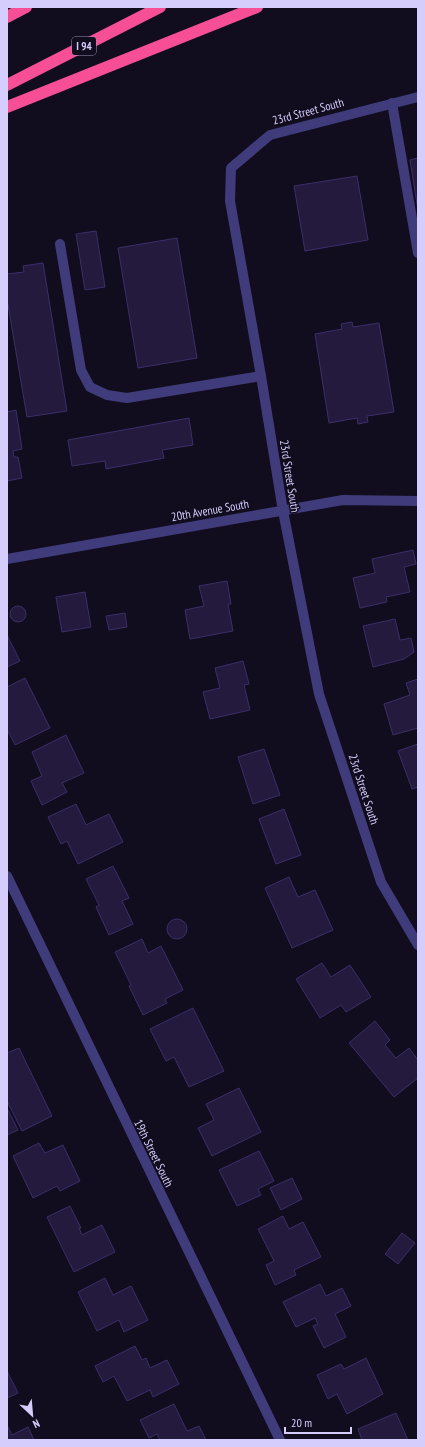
<svg xmlns="http://www.w3.org/2000/svg" width="425" height="1447" font-family="'PT Sans Narrow',sans-serif">
<rect width="100%" height="100%" fill="#110d1e"/>
<!-- building -->
<g fill="#241a3e" stroke="#3c2e69">
<polygon points="418,158 418,210 410,160"/>
<polygon points="357,176 368,240 305,251 294,186"/>
<polygon points="96,231 105,287 85,290 76,234"/>
<polygon points="177,238 197,358 138,368 118,248"/>
<polygon points="43,263 67,411 27,417 7,299 7,274 24,272 23,266"/>
<polygon points="352,322 353,327 379,323 394,412 367,416 368,422 358,424 357,418 329,423 315,334 342,329 341,324"/>
<polygon points="16,410 22,449 13,451 14,457 18,457 22,478 7,481 7,412"/>
<polygon points="189,418 193,445 162,450 164,458 106,469 105,461 72,466 68,440"/>
<polygon points="413,550 416,564 404,567 410,592 386,597 387,602 360,608 353,578 375,573 372,559"/>
<polygon points="227,581 231,604 228,604 233,631 190,639 185,610 204,606 199,586"/>
<polygon points="85,592 91,627 62,632 56,597"/>
<circle cx="18" cy="614" r="8"/>
<polygon points="125,613 127,627 109,630 106,616"/>
<polygon points="395,619 400,640 411,638 414,652 404,659 373,667 363,626"/>
<polygon points="7,635 20,661 7,667"/>
<polygon points="243,661 249,684 244,685 250,710 210,719 203,692 220,688 215,668"/>
<polygon points="25,678 50,728 15,745 7,729 7,687"/>
<polygon points="418,679 418,728 393,735 384,704 410,695 406,683"/>
<polygon points="66,735 84,773 62,783 67,792 42,805 31,781 42,776 32,752"/>
<polygon points="418,744 418,787 412,789 398,751"/>
<polygon points="264,749 280,795 253,804 238,757"/>
<polygon points="76,804 86,825 109,814 123,842 78,864 67,841 61,844 48,817"/>
<polygon points="284,809 301,855 276,864 259,819"/>
<polygon points="113,866 129,898 122,901 133,924 109,935 96,907 99,905 86,879"/>
<polygon points="289,877 298,897 315,890 333,930 292,948 265,888"/>
<circle cx="177" cy="929" r="10"/>
<polygon points="142,939 148,953 161,946 183,990 165,999 167,1003 143,1015 129,986 131,985 115,952"/>
<polygon points="322,963 331,977 350,965 371,997 346,1012 341,1005 320,1018 296,979"/>
<polygon points="193,1008 224,1071 189,1087 174,1057 166,1061 150,1029"/>
<polygon points="375,1021 390,1040 385,1045 396,1058 409,1048 418,1060 418,1078 394,1097 349,1043"/>
<polygon points="19,1048 52,1116 22,1131 7,1101 7,1053"/>
<polygon points="239,1088 261,1132 212,1156 198,1128 214,1120 206,1104"/>
<polygon points="8,1110 18,1130 7,1135 7,1111"/>
<polygon points="39,1143 45,1153 63,1145 80,1181 60,1191 57,1186 33,1198 13,1156"/>
<polygon points="259,1151 274,1181 258,1189 261,1195 237,1206 219,1170"/>
<polygon points="292,1178 302,1199 281,1210 270,1188"/>
<polygon points="70,1206 81,1228 79,1228 82,1235 102,1225 115,1252 74,1272 47,1217"/>
<polygon points="283,1216 289,1229 303,1222 321,1257 294,1270 296,1275 275,1285 266,1265 274,1261 258,1229"/>
<polygon points="402,1233 415,1243 398,1264 385,1254"/>
<polygon points="105,1278 113,1295 131,1286 148,1320 124,1332 119,1320 97,1331 78,1292"/>
<polygon points="320,1284 326,1296 342,1288 351,1306 335,1314 346,1337 324,1348 313,1326 318,1324 315,1318 296,1327 283,1302"/>
<polygon points="135,1346 142,1360 146,1358 150,1368 167,1360 179,1384 153,1397 150,1390 127,1401 114,1376 103,1382 95,1366"/>
<polygon points="366,1358 383,1394 347,1414 337,1394 328,1399 317,1375 341,1364 344,1369"/>
<polygon points="7,1371 18,1393 7,1398"/>
<polygon points="174,1404 187,1431 199,1426 206,1440 160,1440 157,1434 149,1438 140,1420"/>
<polygon points="396,1413 408,1440 362,1440 358,1429"/>
<polygon points="7,1425 12,1435 28,1427 34,1440 7,1440"/>
</g>
<g fill="none" stroke-linecap="round" stroke-linejoin="round">
<!-- minor -->
<g stroke="#403b7b" stroke-width="10">
<polyline points="418,97 270,135 231,168 230,201 261,376 283,511 319,694 381,882 418,945"/>
<polyline points="392,103 418,253"/>
<polyline points="60,244 81,370 90,387 107,395 127,398 261,376"/>
<polyline points="7,559 343,500 418,501"/>
<polyline points="7,876 280,1440"/>
</g>
<!-- highway -->
<g stroke="#f64f96" stroke-width="12">
<polyline points="7,17 26,7"/>
<polyline points="7,85 160,7"/>
<polyline points="7,107 257,7"/>
</g>
</g>
<g text-anchor="middle" dominant-baseline="central" stroke-width="3" stroke-linejoin="round" paint-order="stroke">
<!-- shield labels -->
<rect fill="#110d1e" stroke="#9a93b9" stroke-width="1" x="72" y="37" width="24" height="18" rx="3"/>
<g font-size="11" font-weight="bold" fill="#d5cdfc">
<text x="84" y="46">I 94</text>
</g>
<!-- street labels -->
<g font-size="12" fill="#d5cdfc" stroke="#110d1e">
<text transform="translate(308 111) rotate(-15)">23rd Street South</text>
<text transform="translate(290 476) rotate(81)">23rd Street South</text>
<text transform="translate(210 510) rotate(-10)">20th Avenue South</text>
<text transform="translate(364 789) rotate(72)">23rd Street South</text>
<text transform="translate(154 1153) rotate(64)">19th Street South</text>
</g>
</g>
<!-- border -->
<rect width="425" height="1447" fill="none" stroke="#d5cdfc" stroke-width="16"/>
<!-- north arrow -->
<g transform="translate(32 1415) rotate(154)" stroke="#110d1e" stroke-width="3" paint-order="stroke">
<path d="M0-3L7 15L0 10L-7 15Z" fill="#d5cdfc"/>
<text y="-6" font-size="11" font-weight="bold" text-anchor="middle" fill="#d5cdfc">N</text>
</g>
<!-- scale -->
<path d="M285 1427v6h66v-6" fill="none" stroke="#d5cdfc" stroke-width="2"/>
<text x="291" y="1427" font-size="12" fill="#d5cdfc" stroke="#110d1e" stroke-width="3" paint-order="stroke">20 m</text>
</svg>
